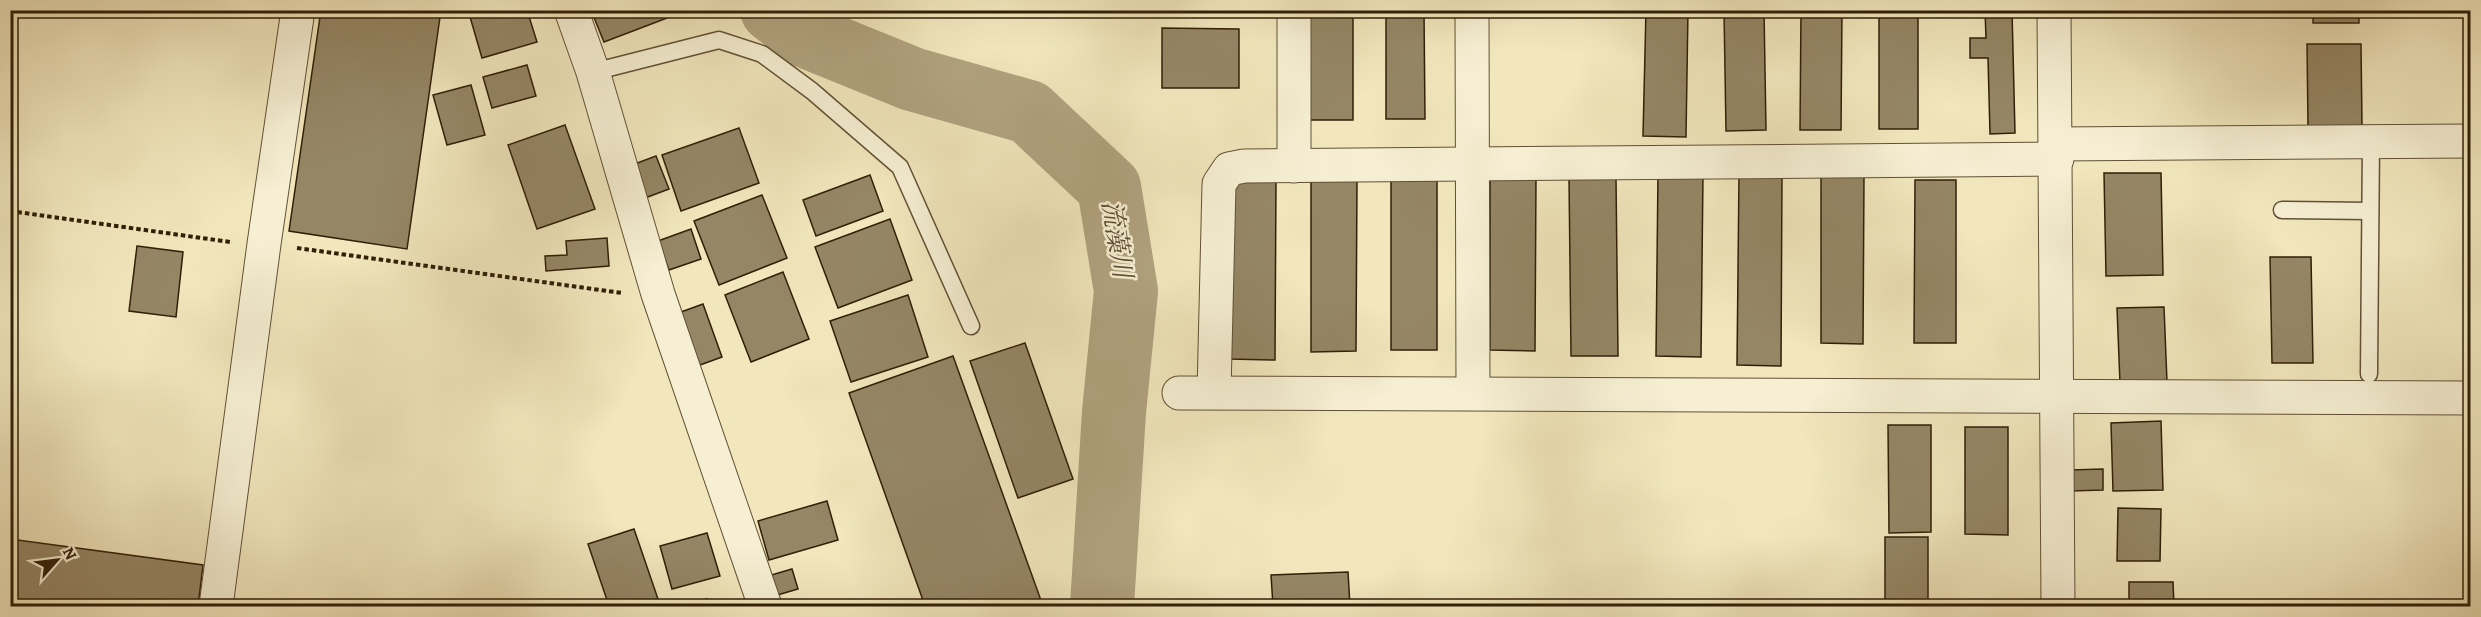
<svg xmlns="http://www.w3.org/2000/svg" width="2481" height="617" font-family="Alegreya,'Noto Serif JP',serif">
<rect width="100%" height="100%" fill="#f1e6bc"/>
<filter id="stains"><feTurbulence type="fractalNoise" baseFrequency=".00333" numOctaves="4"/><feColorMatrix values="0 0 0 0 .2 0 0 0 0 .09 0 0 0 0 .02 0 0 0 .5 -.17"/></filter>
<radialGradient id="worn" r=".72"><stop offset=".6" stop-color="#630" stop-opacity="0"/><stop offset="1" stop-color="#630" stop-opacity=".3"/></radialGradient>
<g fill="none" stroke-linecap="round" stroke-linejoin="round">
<!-- river -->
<polyline stroke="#b0a27e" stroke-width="64" points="772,10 806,36 912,79 1029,112 1109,187 1126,291 1114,412 1102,606"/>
</g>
<!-- building -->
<g fill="#958665" stroke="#311f07" stroke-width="1.5">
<polygon points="321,10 441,10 407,249 289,231"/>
<polygon points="468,10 527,10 537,42 482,58"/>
<polygon points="591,10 664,10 667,18 604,42"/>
<polygon points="1095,10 1131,10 1131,14 1096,16"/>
<polygon points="1308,10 1353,10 1353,120 1309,120"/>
<polygon points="1386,10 1424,10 1425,119 1386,119"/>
<polygon points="1646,10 1688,10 1686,137 1643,136"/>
<polygon points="1724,10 1764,10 1766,130 1726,131"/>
<polygon points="1801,10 1842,10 1841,130 1800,130"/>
<rect x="1879" y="10" width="39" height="119"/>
<polygon points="1985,10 2012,10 2015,133 1990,134 1988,58 1970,58 1970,38 1986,38"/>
<rect x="2313" y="10" width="46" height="13"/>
<polygon points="1162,28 1239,29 1239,88 1162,88"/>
<polygon points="2307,44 2361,44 2362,126 2308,127"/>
<polygon points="527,65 536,96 492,108 483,77"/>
<polygon points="471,85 485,135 447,145 433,95"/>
<polygon points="565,125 595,209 537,229 508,145"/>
<polygon points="739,128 759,183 681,211 662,155"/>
<polygon points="656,156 669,189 637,201 624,168"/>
<polygon points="1658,172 1703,173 1701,357 1656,356"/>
<polygon points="2104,173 2161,173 2163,275 2106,276"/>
<polygon points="870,175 883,211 816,236 803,200"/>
<polygon points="1739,175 1782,175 1781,366 1737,365"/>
<polygon points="1490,176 1536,176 1535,351 1490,350"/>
<polygon points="1821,176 1864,176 1863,344 1821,343"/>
<polygon points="1231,177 1276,178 1275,360 1229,359"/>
<rect x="1391" y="178" width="46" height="172"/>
<polygon points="1569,178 1616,178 1618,356 1571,356"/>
<polygon points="1311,180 1357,180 1356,351 1311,352"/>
<polygon points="1915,180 1956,180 1956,343 1914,343"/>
<polygon points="762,195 787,258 719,285 694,221"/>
<polygon points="890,219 912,280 838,308 815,247"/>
<polygon points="691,229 701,259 669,270 658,241"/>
<polygon points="607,238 609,266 546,271 545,256 567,255 566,241"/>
<polygon points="137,246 183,252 176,317 129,311"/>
<polygon points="2270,257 2311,257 2313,363 2272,363"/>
<polygon points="783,272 809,339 751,362 725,295"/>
<polygon points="908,295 928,357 851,382 830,321"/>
<polygon points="703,304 722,357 689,369 670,316"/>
<polygon points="2164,307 2167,382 2120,383 2117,308"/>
<polygon points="1025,343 1073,479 1018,498 970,361"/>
<polygon points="953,356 1043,606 925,606 849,393"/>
<polygon points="2161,421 2163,490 2113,491 2111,423"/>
<polygon points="1888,425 1931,425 1931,532 1889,533"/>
<polygon points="1965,427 2008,427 2008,535 1965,534"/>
<polygon points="2103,469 2103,490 2071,491 2070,470"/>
<polygon points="827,501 838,540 769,560 758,521"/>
<polygon points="2118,508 2161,509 2160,561 2117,561"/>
<polygon points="634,529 658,599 636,606 609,606 588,544"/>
<polygon points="707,533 720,576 672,589 660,546"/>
<rect x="1885" y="537" width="43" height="69"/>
<polygon points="10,539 203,565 198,606 10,606"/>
<polygon points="792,569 798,589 774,596 768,576"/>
<polygon points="1348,572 1350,606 1273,606 1271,575"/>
<polygon points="2129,582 2173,582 2174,606 2129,606"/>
<polygon points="707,599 709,606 681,606 680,605"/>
</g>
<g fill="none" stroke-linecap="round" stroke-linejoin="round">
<!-- lane casing -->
<g stroke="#615134" stroke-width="19">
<g id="lane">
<polyline points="593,72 719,40 762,54 812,91 900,167 971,326"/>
<polyline points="2282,210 2370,211"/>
<polyline points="2369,374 2371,142"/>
</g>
</g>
<!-- street casing -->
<g stroke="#615134" stroke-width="35">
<g id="street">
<polyline points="571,10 593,72 658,294 765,606"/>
<polyline points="1472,10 1473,393"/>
<polyline points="2054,10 2058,606"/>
<polyline points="2057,144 2470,141"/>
<polyline points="1294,166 1294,10"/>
<polyline points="1214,392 1219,184 1229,169 1244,166 2057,159"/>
<polyline points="1179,393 2470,398"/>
<polyline points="216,606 264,244 298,10"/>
</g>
</g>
<!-- path -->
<g stroke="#311f07" stroke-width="4" stroke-dasharray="4.5 3" stroke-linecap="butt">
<polyline points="10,211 230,242"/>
<polyline points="297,248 622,293"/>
</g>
<!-- lane -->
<use href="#lane" stroke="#f6efd3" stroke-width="16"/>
<!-- street -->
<use href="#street" stroke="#f6efd3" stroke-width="33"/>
</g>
<g text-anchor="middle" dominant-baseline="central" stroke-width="5" stroke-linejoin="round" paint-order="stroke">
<!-- water labels -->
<g font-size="26" font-style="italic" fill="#5d4d31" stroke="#f6efd3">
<text transform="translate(1117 239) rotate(81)">流藻川</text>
</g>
</g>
<!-- margin -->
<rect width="2481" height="617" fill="none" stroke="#f1e6bc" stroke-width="36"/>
<rect x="12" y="12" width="2457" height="593" fill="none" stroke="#311f07" stroke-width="3"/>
<rect x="18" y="18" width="2445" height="581" fill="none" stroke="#311f07" stroke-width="1.5"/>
<!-- north arrow -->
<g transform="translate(57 560) rotate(62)" stroke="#f6efd3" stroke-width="4.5" paint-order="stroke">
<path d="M0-4.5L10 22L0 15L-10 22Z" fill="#311f07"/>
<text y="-9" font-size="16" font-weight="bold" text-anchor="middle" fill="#311f07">N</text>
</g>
<rect width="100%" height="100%" filter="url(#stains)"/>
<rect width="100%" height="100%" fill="url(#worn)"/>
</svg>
